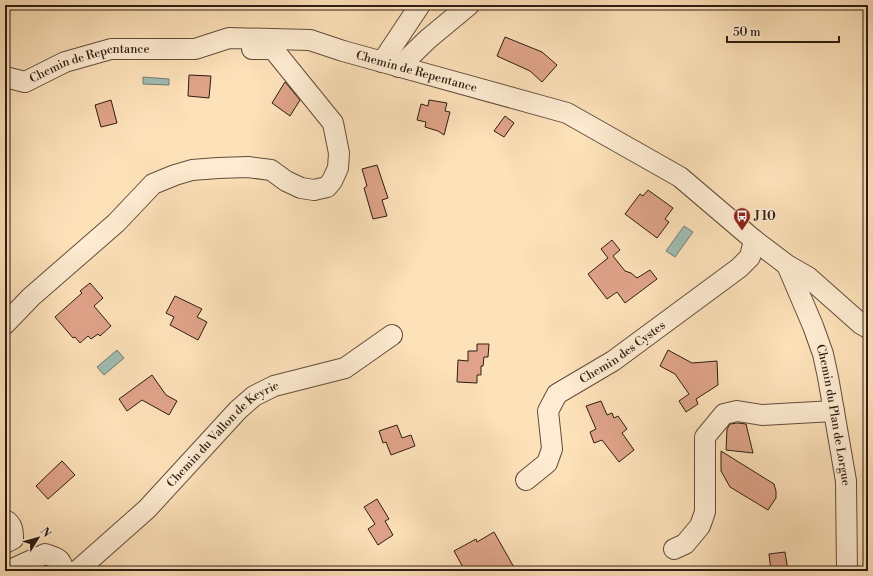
<svg xmlns="http://www.w3.org/2000/svg" width="873" height="576" font-family="'Libre Bodoni',serif">
<rect width="100%" height="100%" fill="#fde1b9"/>
<filter id="stains"><feTurbulence type="fractalNoise" baseFrequency=".005" numOctaves="4"/><feColorMatrix values="0 0 0 0 .2 0 0 0 0 .09 0 0 0 0 .02 0 0 0 .5 -.17"/></filter>
<radialGradient id="worn" r=".72"><stop offset=".6" stop-color="#630" stop-opacity="0"/><stop offset="1" stop-color="#630" stop-opacity=".3"/></radialGradient>
<!-- water -->
<g fill="#9fbdb3" stroke="#727d73">
<polygon points="143,77 169,79 169,85 143,84"/>
<polygon points="684,226 693,232 675,257 666,251"/>
<polygon points="117,350 124,358 104,375 97,367"/>
</g>
<!-- building -->
<g fill="#dfa389" stroke="#2f1c12">
<polygon points="505,37 542,52 557,65 542,82 530,71 497,56"/>
<polygon points="189,75 211,76 209,98 188,96"/>
<polygon points="285,82 300,100 290,116 272,103"/>
<polygon points="111,100 117,123 101,127 95,105"/>
<polygon points="429,100 447,103 445,111 450,112 444,135 438,131 425,127 426,122 417,120 421,104 428,106"/>
<polygon points="505,116 514,123 504,137 494,131"/>
<polygon points="377,165 388,198 382,200 387,216 373,219 364,188 367,186 362,169"/>
<polygon points="648,190 673,208 665,219 669,222 657,238 625,214 640,194 643,196"/>
<polygon points="612,240 620,250 613,256 625,271 631,273 637,278 650,270 657,279 625,303 617,292 607,299 588,274 608,258 601,249"/>
<polygon points="90,283 103,298 94,306 111,326 100,336 98,334 91,339 88,336 80,343 75,337 73,338 55,317 82,293 80,291"/>
<polygon points="175,296 202,309 197,317 207,322 198,340 170,325 174,317 166,313"/>
<polygon points="477,344 489,344 488,357 484,357 483,366 481,366 481,375 477,375 477,383 457,382 458,360 468,361 468,351 477,351"/>
<polygon points="668,350 692,363 717,361 718,385 696,399 698,404 686,412 679,401 689,394 675,374 660,366"/>
<polygon points="152,375 166,395 177,401 169,415 142,400 127,411 119,399"/>
<polygon points="601,401 607,415 612,413 614,418 618,416 627,429 622,433 634,450 619,462 602,440 594,443 590,432 596,429 586,406"/>
<polygon points="737,423 746,424 753,453 726,450 727,429 730,424"/>
<polygon points="397,425 402,438 411,435 415,446 391,455 386,442 383,443 379,431"/>
<polygon points="721,451 774,484 776,491 776,498 768,510 730,487 721,471"/>
<polygon points="62,461 75,475 48,499 36,486"/>
<polygon points="377,499 389,519 385,521 393,535 378,545 368,529 375,524 364,507"/>
<polygon points="494,532 516,571 465,571 454,551 476,539 477,542"/>
<polygon points="785,552 788,571 771,571 769,554"/>
</g>
<g fill="none" stroke-linecap="round" stroke-linejoin="round">
<!-- minor casing -->
<g stroke="#624d3c" stroke-width="22">
<g id="minor">
<polyline points="382,62 420,5"/>
<polyline points="399,67 428,39 469,5"/>
<path id="s1" d="M5,77L25,82L65,62L111,49H195L229,38L310,40L343,51L567,113L680,177L754,240L787,265L808,277L861,324L868,328"/>
<path id="s2" d="M787,265L813,326L823,354L828,377L846,481L847,571"/>
<polyline points="5,324 31,297 116,223 153,184 175,175 192,170 218,168 248,167 271,170 286,181 301,188 314,190 327,187 332,181 338,168 339,153 333,123 273,49 252,49"/>
<path id="s3" d="M526,480L547,463L552,449L548,411L557,394L613,361L739,268L750,257L754,240"/>
<path d="M5,520C13,524 13,532 13,539L5,543"/>
<polyline points="674,549 685,544 700,526 705,512 705,437 724,414 737,411 762,415 834,411"/>
<path d="M8,571L45,554C57,558 61,558 64,571"/>
<path id="s4" d="M77,571L147,509L238,410L254,396L274,386L345,368L392,335"/>
</g>
</g>
<!-- minor -->
<use href="#minor" stroke="#feecd2" stroke-width="20"/>
</g>
<!-- icons -->
<defs>
<g id="bus-pin" transform="scale(0.9)"><path d="M0 17L-7.5 6A9.5 9.5 0 1 1 7.5 6Z" fill="#8f2418" stroke="#feecd2"/><path d="M-5-6H5V4H4V6H2V4H-2V6H-4V4H-5ZM-3.5-4V0h7V-4ZM-3.5 1.2v1.5H-2V1.2ZM2 1.2v1.5H3.5V1.2Z" fill="#fff"/></g>
</defs>
<g fill-rule="evenodd">
<use href="#bus-pin" x="742" y="216"/>
</g>
<g text-anchor="middle" dominant-baseline="central" stroke-width="3" stroke-linejoin="round" paint-order="stroke">
<!-- street labels -->
<g font-size="12" fill="#2f1c12" stroke="#feecd2">
<text stroke="none"><textPath href="#s1" startOffset="89">Chemin de Repentance</textPath></text>
<text stroke="none"><textPath href="#s1" startOffset="425">Chemin de Repentance</textPath></text>
<text stroke="none"><textPath href="#s3" startOffset="177">Chemin des Cystes</textPath></text>
<text stroke="none"><textPath href="#s2" startOffset="158">Chemin du Plan de Lorgue</textPath></text>
<text stroke="none"><textPath href="#s4" startOffset="201">Chemin du Vallon de Keyrie</textPath></text>
</g>
<!-- poi labels -->
<g font-size="12" font-weight="bold" fill="#2f1c12" stroke="#feecd2" text-anchor="start">
<text x="755" y="216">J 10</text>
</g>
</g>
<!-- margin -->
<rect width="873" height="576" fill="none" stroke="#fde1b9" stroke-width="20"/>
<rect x="6" y="6" width="861" height="564" fill="none" stroke="#2f1c12" stroke-width="2"/>
<rect x="10" y="10" width="853" height="556" fill="none" stroke="#2f1c12"/>
<!-- north arrow -->
<g transform="translate(38 538) rotate(53)" stroke="#feecd2" stroke-width="3" paint-order="stroke">
<path d="M0-3L7 15L0 10L-7 15Z" fill="#2f1c12"/>
<text y="-6" font-size="11" font-weight="bold" text-anchor="middle" fill="#2f1c12">N</text>
</g>
<!-- scale -->
<path d="M727 36v6h112v-6" fill="none" stroke="#2f1c12" stroke-width="2"/>
<text x="733" y="36" font-size="12" fill="#2f1c12" stroke="#feecd2" stroke-width="3" paint-order="stroke">50 m</text>
<rect width="100%" height="100%" filter="url(#stains)"/>
<rect width="100%" height="100%" fill="url(#worn)"/>
</svg>
